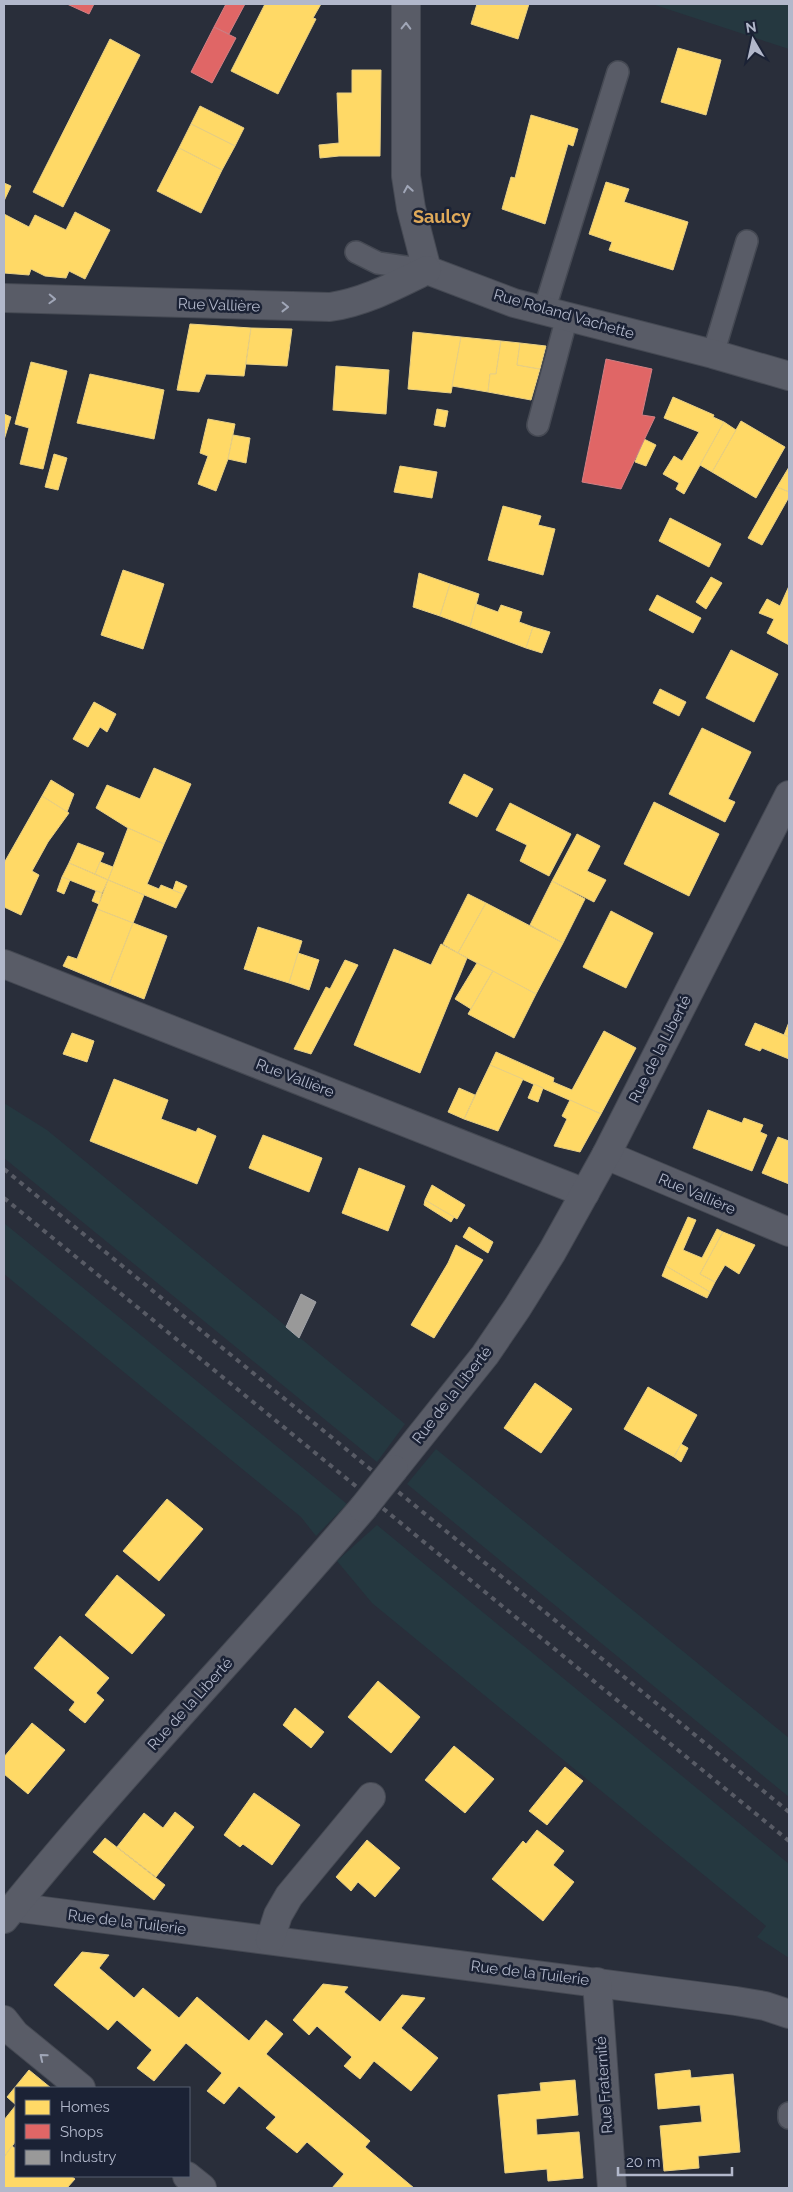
<svg xmlns="http://www.w3.org/2000/svg" width="793" height="2192" font-family="Raleway,sans-serif">
<rect width="100%" height="100%" fill="#292e3a"/>
<!-- green -->
<g fill="#253840">
<polygon points="652,4 789,4 789,49"/>
<polygon points="4,1103 47,1130 405,1424 377,1462 4,1158"/>
<polygon points="4,1223 347,1504 316,1536 301,1517 4,1274"/>
<polygon points="436,1449 789,1738 789,1797 407,1484"/>
<polygon points="377,1525 789,1864 789,1958 757,1937 766,1926 372,1603 337,1561"/>
</g>
<!-- homes -->
<g fill="#ffd966" stroke="#e8cf84">
<polygon points="265,4 321,4 313,18 316,19 278,94 231,71"/>
<polygon points="477,4 529,4 518,39 471,24"/>
<polygon points="110,39 140,55 63,207 33,192"/>
<polygon points="678,48 721,60 706,115 661,102"/>
<polygon points="352,70 381,70 380,156 339,156 320,158 319,145 339,143 337,93 352,93"/>
<polygon points="200,106 244,128 235,146 191,124"/>
<polygon points="531,115 578,129 573,146 568,144 545,224 502,209 511,177 515,178"/>
<polygon points="191,124 235,146 222,170 179,148"/>
<polygon points="179,148 222,170 201,213 157,191"/>
<polygon points="606,182 629,189 624,202 688,222 673,270 609,250 612,242 589,234"/>
<polygon points="4,183 11,186 4,201"/>
<polygon points="75,212 110,230 85,279 69,271 66,278 45,276 31,269 29,275 4,273 4,214 29,227 35,215 66,230"/>
<polygon points="190,324 251,328 244,376 206,374 199,392 177,390"/>
<polygon points="251,328 292,329 287,366 246,364"/>
<polygon points="413,332 461,337 451,393 408,389"/>
<polygon points="461,337 501,341 496,374 490,374 488,392 452,386"/>
<polygon points="501,341 520,343 517,365 540,369 531,400 488,392 490,374 496,374"/>
<polygon points="520,343 546,346 540,369 517,365"/>
<polygon points="31,362 67,371 43,469 20,464 29,428 15,424"/>
<polygon points="336,366 389,370 386,414 333,410"/>
<polygon points="90,374 164,390 154,439 77,423"/>
<polygon points="673,397 714,415 713,417 724,422 684,494 676,489 679,483 663,474 674,456 682,461 699,432 664,418"/>
<polygon points="437,409 448,411 445,427 434,425"/>
<polygon points="4,414 11,417 4,440"/>
<polygon points="208,419 235,424 228,459 216,491 198,484 208,456 200,453"/>
<polygon points="741,421 785,447 756,498 712,472"/>
<polygon points="724,422 736,430 712,472 700,465"/>
<polygon points="233,435 250,438 246,463 228,459"/>
<polygon points="644,439 656,445 646,466 635,462"/>
<polygon points="54,454 67,458 58,490 45,487"/>
<polygon points="400,466 437,472 432,498 394,492"/>
<polygon points="789,467 789,492 777,487"/>
<polygon points="777,487 789,492 789,497 762,545 748,538"/>
<polygon points="503,506 541,516 538,525 555,529 543,575 488,560"/>
<polygon points="670,518 721,544 709,567 659,541"/>
<polygon points="123,570 164,584 143,649 101,635"/>
<polygon points="419,573 450,584 440,616 413,607"/>
<polygon points="711,577 722,583 706,609 696,602"/>
<polygon points="450,584 479,594 470,627 440,616"/>
<polygon points="789,586 789,645 767,633 774,619 759,613 767,599 780,606"/>
<polygon points="657,595 701,618 693,633 649,610"/>
<polygon points="476,604 498,612 501,605 522,612 519,622 533,627 526,648 470,627"/>
<polygon points="533,627 550,632 542,653 526,648"/>
<polygon points="731,650 778,674 754,722 706,698"/>
<polygon points="660,689 686,702 679,716 653,703"/>
<polygon points="94,702 116,714 107,732 100,727 88,747 73,739"/>
<polygon points="702,728 751,752 728,799 735,802 725,822 669,794"/>
<polygon points="154,768 191,784 164,844 128,828 96,808 107,785 140,799"/>
<polygon points="464,774 493,789 477,817 449,803"/>
<polygon points="51,780 74,794 67,812 42,796"/>
<polygon points="42,796 69,813 48,842 32,871 39,875 21,915 4,907 4,863"/>
<polygon points="654,802 719,834 689,896 624,864"/>
<polygon points="510,803 571,834 549,876 520,861 527,845 496,830"/>
<polygon points="128,828 164,844 147,884 159,889 161,885 183,894 176,908 108,880"/>
<polygon points="577,834 600,846 587,871 606,880 594,902 552,881"/>
<polygon points="78,843 104,853 95,874 69,863"/>
<polygon points="100,862 113,867 108,880 95,874"/>
<polygon points="69,863 108,880 102,893 62,877"/>
<polygon points="62,877 70,880 64,894 57,891"/>
<polygon points="108,880 144,895 133,923 97,909"/>
<polygon points="176,881 187,886 183,894 173,890"/>
<polygon points="552,881 585,899 563,943 530,925"/>
<polygon points="96,891 102,893 99,904 92,901"/>
<polygon points="468,894 486,903 458,953 443,944"/>
<polygon points="486,903 563,943 536,994 458,953"/>
<polygon points="97,909 133,923 109,985 63,966 68,956 77,959"/>
<polygon points="611,911 653,933 626,988 583,967"/>
<polygon points="133,923 167,936 144,999 109,985"/>
<polygon points="258,927 302,941 289,983 244,969"/>
<polygon points="441,944 467,958 420,1073 354,1045 394,949 431,965"/>
<polygon points="298,953 319,960 309,990 289,983"/>
<polygon points="345,960 358,965 311,1054 294,1049 326,987 330,989"/>
<polygon points="477,963 493,971 471,1009 455,999"/>
<polygon points="493,971 536,994 514,1038 468,1014"/>
<polygon points="789,1022 789,1037 784,1035"/>
<polygon points="755,1023 789,1037 789,1059 762,1048 760,1051 745,1045"/>
<polygon points="604,1031 636,1048 601,1114 490,1065 496,1052 554,1078 553,1082 572,1090"/>
<polygon points="72,1033 94,1041 87,1062 63,1054"/>
<polygon points="490,1065 523,1079 498,1131 464,1119"/>
<polygon points="114,1079 168,1100 161,1119 196,1132 198,1128 216,1136 197,1184 90,1141"/>
<polygon points="534,1084 543,1088 538,1102 528,1098"/>
<polygon points="459,1088 475,1095 464,1119 448,1112"/>
<polygon points="570,1100 601,1114 580,1152 554,1146 567,1119 562,1116"/>
<polygon points="708,1110 742,1123 744,1118 763,1125 760,1132 767,1135 752,1171 693,1148"/>
<polygon points="263,1135 322,1158 309,1192 249,1168"/>
<polygon points="778,1137 789,1141 789,1184 762,1173"/>
<polygon points="359,1168 405,1186 388,1231 342,1213"/>
<polygon points="432,1185 465,1205 457,1219 425,1200"/>
<polygon points="425,1200 454,1217 451,1222 424,1205"/>
<polygon points="688,1217 696,1220 683,1250 702,1258 717,1229 723,1232 700,1274 715,1282 710,1292 666,1266"/>
<polygon points="469,1227 493,1242 488,1253 463,1237"/>
<polygon points="723,1232 755,1245 739,1274 725,1265 715,1282 700,1274"/>
<polygon points="456,1245 483,1260 434,1338 411,1325 448,1263"/>
<polygon points="666,1266 710,1292 707,1298 662,1276"/>
<polygon points="535,1383 572,1409 541,1453 504,1428"/>
<polygon points="648,1387 697,1415 674,1457 624,1429"/>
<polygon points="681,1444 688,1448 681,1462 674,1457"/>
<polygon points="167,1499 203,1529 159,1581 123,1551"/>
<polygon points="117,1575 165,1615 132,1654 85,1615"/>
<polygon points="60,1636 109,1678 96,1693 104,1700 85,1723 69,1710 75,1702 34,1668"/>
<polygon points="378,1681 420,1717 391,1753 348,1717"/>
<polygon points="295,1708 324,1732 311,1748 283,1725"/>
<polygon points="32,1723 65,1750 28,1794 4,1774 4,1757"/>
<polygon points="454,1746 494,1779 465,1813 425,1780"/>
<polygon points="565,1767 583,1781 547,1825 529,1811"/>
<polygon points="254,1793 300,1825 272,1865 243,1844 240,1847 224,1835"/>
<polygon points="175,1812 194,1827 156,1877 117,1847 144,1813 163,1828"/>
<polygon points="537,1830 564,1851 553,1865 574,1882 543,1921 492,1879 523,1841 526,1844"/>
<polygon points="105,1838 165,1885 154,1900 93,1852"/>
<polygon points="367,1840 400,1868 375,1897 358,1882 351,1891 336,1877"/>
<polygon points="82,1952 109,1955 99,1968 134,1998 143,1988 179,2018 197,1997 249,2041 266,2020 283,2034 266,2054 370,2141 365,2147 414,2188 332,2188 344,2174 307,2142 297,2153 266,2128 276,2117 239,2086 224,2104 207,2091 222,2073 186,2043 154,2081 137,2068 152,2050 117,2020 108,2030 54,1985"/>
<polygon points="323,1984 348,1987 344,1992 380,2022 402,1995 425,1998 401,2028 438,2058 411,2091 374,2061 360,2079 344,2066 352,2057 317,2026 309,2035 293,2020"/>
<polygon points="29,2070 51,2088 16,2088 16,2141 4,2157 4,2120 16,2105 7,2097"/>
<polygon points="690,2070 691,2078 733,2074 740,2152 698,2156 699,2168 664,2171 660,2126 702,2122 700,2105 658,2109 655,2074"/>
<polygon points="575,2080 578,2115 536,2119 537,2135 579,2132 583,2178 548,2181 547,2169 505,2173 498,2095 541,2091 540,2083"/>
<polygon points="12,2146 16,2149 16,2176 71,2176 75,2179 67,2188 4,2188 4,2157"/>
</g>
<!-- shops -->
<g fill="#e06666" stroke="#d27f84">
<polygon points="67,4 94,4 89,14"/>
<polygon points="226,4 245,4 229,34 214,27"/>
<polygon points="214,27 236,38 212,83 191,72"/>
<polygon points="606,359 652,369 642,415 655,417 621,489 582,482"/>
</g>
<!-- industry -->
<polygon fill="#999" stroke="#a0a2a8" points="301,1294 316,1302 299,1338 286,1327"/>
<g fill="none" stroke-linecap="round" stroke-linejoin="round">
<!-- service casing -->
<g stroke="#454953" stroke-width="24">
<g id="service">
<polyline points="356,252 378,263 427,270"/>
<polyline points="544,311 618,72"/>
<polyline points="713,354 747,241"/>
<polyline points="538,425 567,317"/>
<polyline points="789,2113 789,2118"/>
</g>
</g>
<!-- minor casing -->
<g stroke="#454953" stroke-width="30">
<g id="minor">
<polyline points="406,4 406,176 411,208 427,270"/>
<polyline points="427,270 514,303 713,354 789,376"/>
<path d="M4,298L330,307C365,302 396,285 427,270"/>
<polyline points="4,964 585,1193"/>
<polyline points="606,1155 789,1232"/>
<polyline points="394,1469 485,1355 517,1308 552,1252 606,1155 789,795"/>
<polyline points="13,1907 736,2001 765,2006 789,2014"/>
<path d="M4,1919C118,1777 245,1647 363,1508"/>
<polyline points="270,1940 278,1915 289,1896 371,1797"/>
<polyline points="597,1982 612,2188"/>
<polyline points="4,2020 15,2034 81,2088"/>
<polyline points="187,2176 202,2188"/>
</g>
</g>
<!-- service -->
<use href="#service" stroke="#595c67" stroke-width="21"/>
<!-- minor -->
<use href="#minor" stroke="#595c67" stroke-width="28"/>
<!-- rail -->
<g stroke="#585b65" stroke-width="4" stroke-dasharray="5 5" stroke-linecap="butt">
<polyline points="4,1169 789,1812"/>
<polyline points="4,1198 789,1841"/>
</g>
<!-- minor-bridge casing -->
<g stroke="#454953" stroke-width="30" stroke-linecap="butt">
<polyline id="minor-bridge" points="363,1508 394,1469"/>
</g>
<!-- minor-bridge -->
<use href="#minor-bridge" stroke="#595c67" stroke-width="28"/>
</g>
<!-- one-way arrows -->
<defs><path id="oneway-chevron" d="M-2-3.5L2.5 0L-2 3.5" fill="none" stroke-width="1.6" stroke-linecap="round" stroke-linejoin="round" transform="scale(1.25)"/></defs>
<g stroke="#a0a6b7">
<use href="#oneway-chevron" transform="translate(406 26) rotate(-89)"/>
<use href="#oneway-chevron" transform="translate(408 189) rotate(-99)"/>
<use href="#oneway-chevron" transform="translate(52 299) rotate(2)"/>
<use href="#oneway-chevron" transform="translate(285 307) rotate(1)"/>
<use href="#oneway-chevron" transform="translate(43 2057) rotate(-141)"/>
</g>
<g text-anchor="middle" dominant-baseline="central" stroke-width="5" stroke-linejoin="round" paint-order="stroke">
<!-- street labels -->
<g font-size="15" fill="#b2b8cb" stroke="#1b2235">
<text transform="translate(219 305) rotate(2)">Rue Vallière</text>
<text transform="translate(564 314) rotate(16)">Rue Roland Vachette</text>
<text transform="translate(660 1049) rotate(-63)">Rue de la Liberté</text>
<text transform="translate(295 1078) rotate(21)">Rue Vallière</text>
<text transform="translate(697 1194) rotate(23)">Rue Vallière</text>
<text transform="translate(452 1395) rotate(-52)">Rue de la Liberté</text>
<text transform="translate(190 1704) rotate(-48)">Rue de la Liberté</text>
<text transform="translate(127 1922) rotate(7)">Rue de la Tuilerie</text>
<text transform="translate(530 1973) rotate(7)">Rue de la Tuilerie</text>
<text transform="translate(604 2085) rotate(-94)">Rue Fraternité</text>
</g>
<!-- quarter labels -->
<g font-size="18" font-weight="bold" fill="#dfa959" stroke="#1b2235">
<text x="442" y="216">Saulcy</text>
</g>
</g>
<!-- border -->
<rect width="793" height="2192" fill="none" stroke="#b2b8cb" stroke-width="10"/>
<!-- legend -->
<rect x="15" y="2087" width="175" height="90" fill="#1b2235" stroke="#575e71"/>
<rect x="25" y="2100" width="25" height="15" fill="#ffd966" stroke="#575e71"/>
<text x="60" y="2112" font-size="15" fill="#b2b8cb">Homes</text>
<rect x="25" y="2124" width="25" height="15" fill="#e06666" stroke="#575e71"/>
<text x="60" y="2137" font-size="15" fill="#b2b8cb">Shops</text>
<rect x="25" y="2150" width="25" height="15" fill="#999999" stroke="#575e71"/>
<text x="60" y="2162" font-size="15" fill="#b2b8cb">Industry</text>
<!-- north arrow -->
<g transform="translate(753 40) rotate(351)" stroke="#1b2235" stroke-width="4" paint-order="stroke">
<path d="M0-4L9 19L0 12L-9 19Z" fill="#b2b8cb"/>
<text y="-8" font-size="14" font-weight="bold" text-anchor="middle" fill="#b2b8cb">N</text>
</g>
<!-- scale -->
<path d="M618 2167v8h114v-8" fill="none" stroke="#b2b8cb" stroke-width="2.5"/>
<text x="626" y="2167" font-size="15" fill="#b2b8cb" stroke="#1b2235" stroke-width="4" paint-order="stroke">20 m</text>
</svg>
